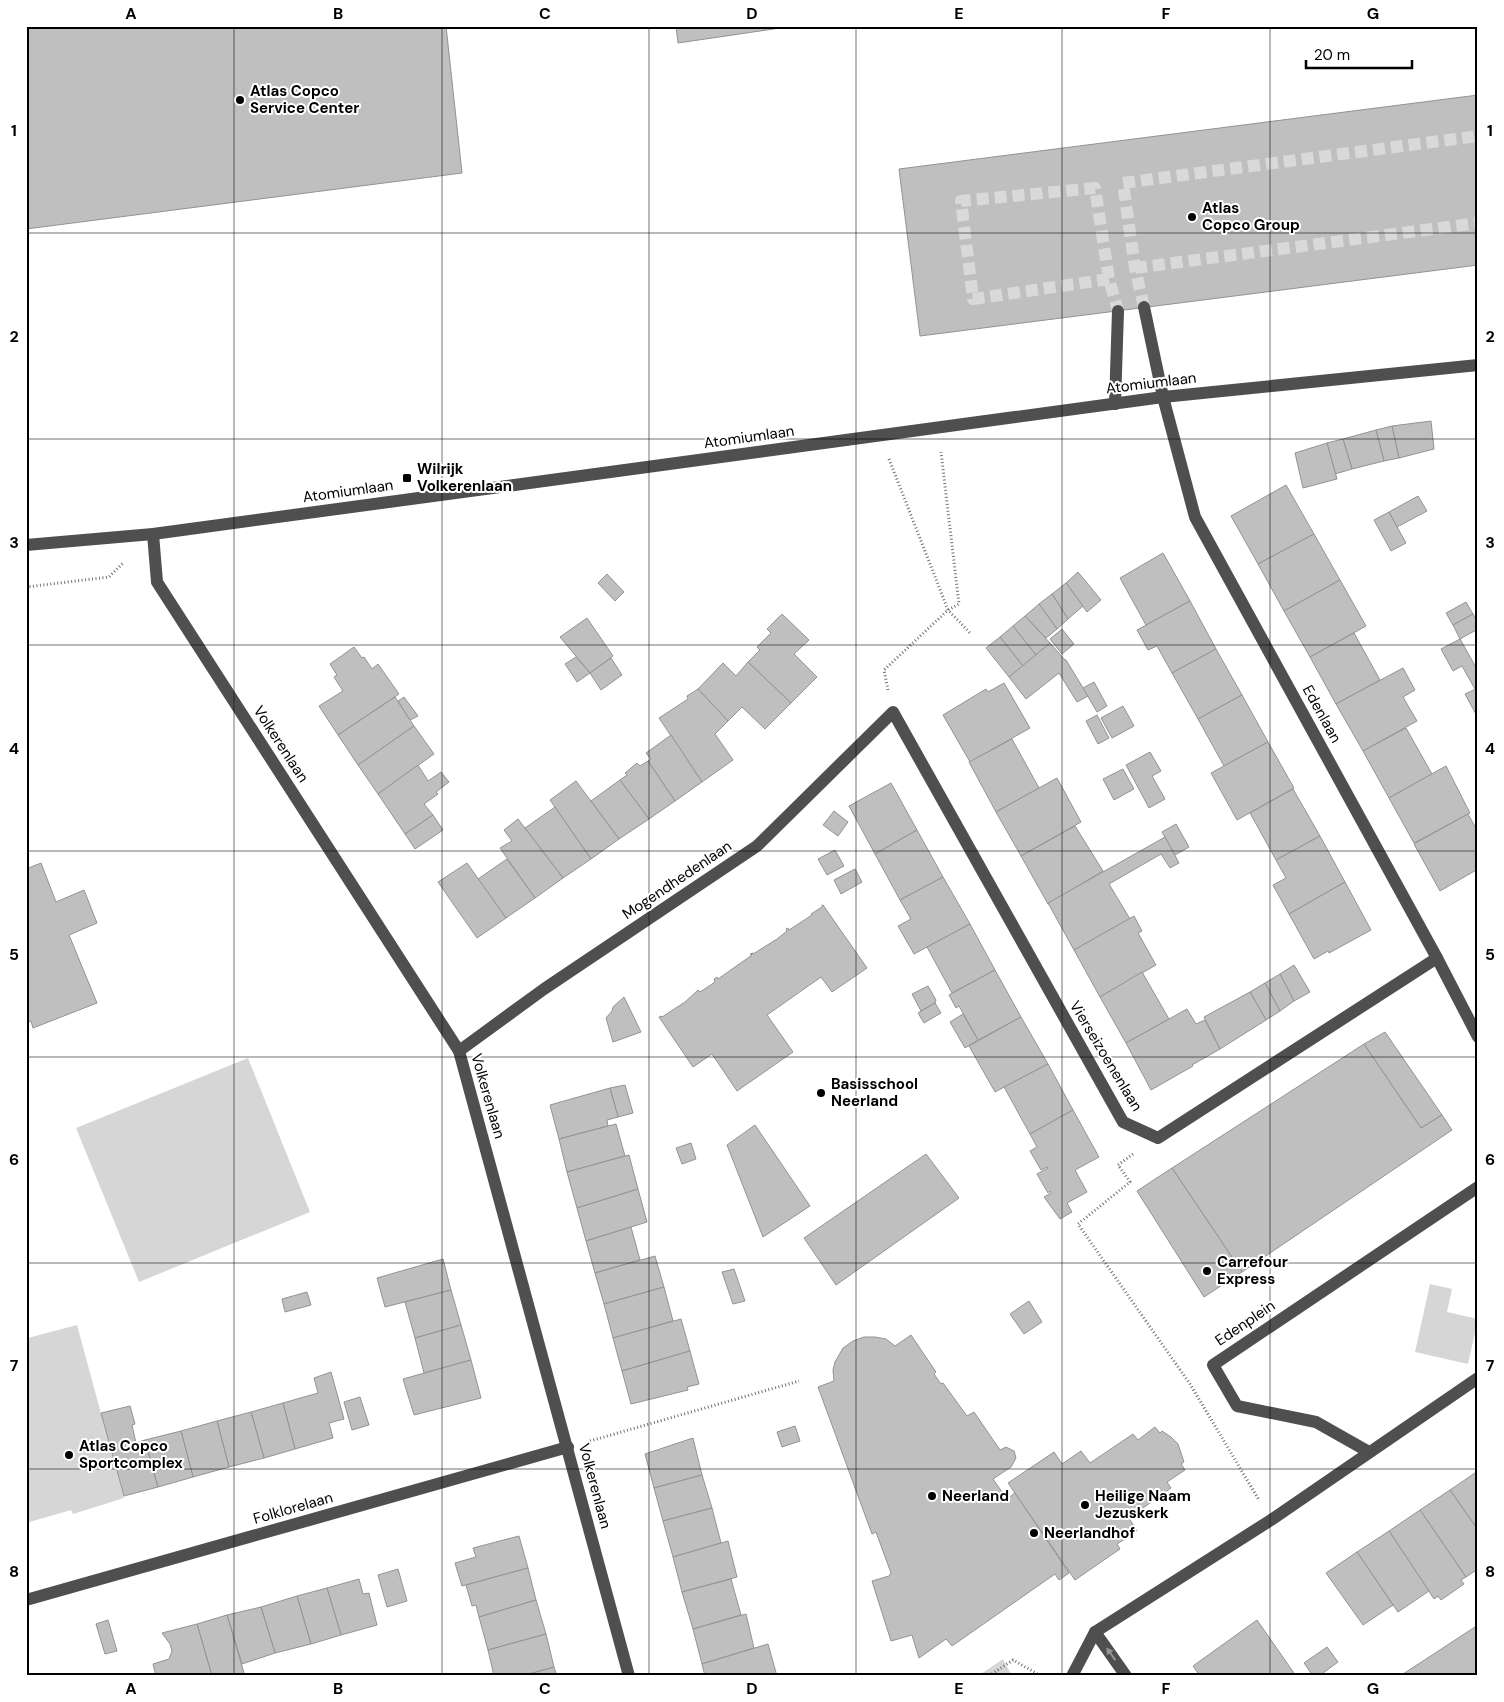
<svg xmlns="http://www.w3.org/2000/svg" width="1504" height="1702" font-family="'DM Sans',sans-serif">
<rect width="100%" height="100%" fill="#fff"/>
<!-- green -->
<g fill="#d6d6d6">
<polygon points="248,1058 310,1212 139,1282 76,1128"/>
<polygon points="1430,1284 1452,1289 1447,1312 1478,1319 1468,1364 1415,1352"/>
<polygon points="77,1325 124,1498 73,1514 71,1510 26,1523 26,1335 28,1338"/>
<polygon points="1003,1659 1012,1676 978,1676"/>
</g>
<!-- building -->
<g fill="#bfbfbf" stroke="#939393">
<polygon points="26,26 446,26 462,173 26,229"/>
<polygon points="676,26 794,26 678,43"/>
<polygon points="1478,95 1478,265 920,336 899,169"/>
<polygon points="1431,421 1434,449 1399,458 1392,426"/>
<polygon points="1392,426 1399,458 1384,461 1376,430"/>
<polygon points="1376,430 1384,461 1352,469 1343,439"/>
<polygon points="1343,439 1352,469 1335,474 1327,443"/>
<polygon points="1327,443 1337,479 1303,488 1295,453"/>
<polygon points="1286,485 1314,534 1258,564 1231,516"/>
<polygon points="1418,496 1427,511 1397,527 1389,512"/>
<polygon points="1389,512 1406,543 1391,551 1374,520"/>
<polygon points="1314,534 1340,580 1284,611 1258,564"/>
<polygon points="1163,553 1190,601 1146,625 1120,578"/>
<polygon points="1078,572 1101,600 1087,612 1066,583"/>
<polygon points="607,574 624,592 615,601 598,583"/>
<polygon points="1340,580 1366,626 1310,657 1284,611"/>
<polygon points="1066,583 1083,606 1068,619 1052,594"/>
<polygon points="1052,594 1068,619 1057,629 1039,604"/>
<polygon points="1190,601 1216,649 1172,673 1157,646 1148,650 1137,630"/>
<polygon points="1466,602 1473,614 1453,625 1446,613"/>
<polygon points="1039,604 1057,629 1046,638 1025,616"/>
<polygon points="782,614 809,640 794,654 817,677 791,703 748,662 760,650 757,647 771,633 767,629"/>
<polygon points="1473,614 1478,622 1478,629 1460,639 1453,625"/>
<polygon points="1025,616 1050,643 1036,655 1013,626"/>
<polygon points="587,618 613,656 590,673 560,637"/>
<polygon points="1013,626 1036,655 1023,666 1000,637"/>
<polygon points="1062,629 1074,644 1062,654 1050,639"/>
<polygon points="1354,633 1380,680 1336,704 1310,657"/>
<polygon points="1000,637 1023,666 1009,677 986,648"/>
<polygon points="1460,639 1478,671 1478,688 1475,689 1462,666 1453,671 1441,649"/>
<polygon points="1050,643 1065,660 1066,660 1088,696 1077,702 1059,673 1026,699 1009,677"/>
<polygon points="354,647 362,658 364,657 372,669 378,664 399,694 338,735 319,706 343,691 334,677 337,675 330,664"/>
<polygon points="1216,649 1242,695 1198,719 1172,673"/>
<polygon points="576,657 590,673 577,682 565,664"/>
<polygon points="611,658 622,675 601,690 590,673"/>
<polygon points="748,662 791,703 765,729 742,707 728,721 698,689 723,663 736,676"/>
<polygon points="1403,668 1415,690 1403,697 1417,721 1363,751 1336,704"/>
<polygon points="1094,682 1107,706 1097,712 1083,688"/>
<polygon points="1004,683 1030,728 970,762 943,715 986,689 988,692"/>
<polygon points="1478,688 1478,718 1465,694"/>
<polygon points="698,689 728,721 715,734 733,760 702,782 659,718 688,699 687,696"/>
<polygon points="1242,695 1268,742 1224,766 1198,719"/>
<polygon points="395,697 414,726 358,765 338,735"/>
<polygon points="404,697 418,716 410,720 398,701"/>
<polygon points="1123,706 1134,726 1112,738 1101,718"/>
<polygon points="1097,715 1109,738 1098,744 1086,721"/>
<polygon points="414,726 434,754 378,794 358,765"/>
<polygon points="1406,728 1432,774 1389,798 1363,751"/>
<polygon points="671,735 702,782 675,801 648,761 651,759 646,753"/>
<polygon points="1012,739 1039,788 996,812 969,762"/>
<polygon points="1268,742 1294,788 1237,820 1211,773"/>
<polygon points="1150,752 1161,771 1152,776 1165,799 1149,808 1126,765"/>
<polygon points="648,761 675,801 649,819 620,780 627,775 625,773 637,763 640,766"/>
<polygon points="418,765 428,781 441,772 449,782 436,792 438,794 424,804 433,815 405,834 378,794"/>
<polygon points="1446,766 1470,813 1414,843 1389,798"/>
<polygon points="1123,769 1134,789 1114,800 1103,779"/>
<polygon points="1057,778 1081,822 1021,856 996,812"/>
<polygon points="620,780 649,819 619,839 591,801"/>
<polygon points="576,781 619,839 591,859 550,800"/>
<polygon points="891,783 917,830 875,854 849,806"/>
<polygon points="1293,789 1320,836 1276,860 1250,813"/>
<polygon points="555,807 591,859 563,878 525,828"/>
<polygon points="834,811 848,822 838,836 823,825"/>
<polygon points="1468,814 1478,832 1478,869 1440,891 1414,844"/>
<polygon points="433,815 443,830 415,849 405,834"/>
<polygon points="518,819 563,878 535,898 500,848 512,841 504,830"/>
<polygon points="1176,824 1189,847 1175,855 1162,832"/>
<polygon points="1075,826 1103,871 1048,904 1021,856"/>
<polygon points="917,830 943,877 900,900 875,854"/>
<polygon points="1320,836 1345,882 1289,914 1273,885 1286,878 1276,860"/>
<polygon points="1165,837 1179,863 1170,868 1161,854 1109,884 1130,919 1074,950 1048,903"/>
<polygon points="835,850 844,866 827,875 818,859"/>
<polygon points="507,859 535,898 506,918 478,879"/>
<polygon points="41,863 56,902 84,890 97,923 69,935 97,1003 33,1028 31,1021 26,1023 26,869"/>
<polygon points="467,863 506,918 477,938 438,882"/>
<polygon points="855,869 862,882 841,894 834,880"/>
<polygon points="943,877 970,924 914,954 898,926 911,919 900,900"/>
<polygon points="1345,882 1371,930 1329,953 1328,951 1314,959 1289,914"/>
<polygon points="822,905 823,905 867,968 832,992 821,977 767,1015 793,1052 737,1091 712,1054 693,1067 659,1017 661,1016 662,1017 685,1002 698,990 700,992 715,982 714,979 717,977 718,979 752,955 750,954 753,953 753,954 777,939 787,931 786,929 788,928 789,930 812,915 811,914 822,907"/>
<polygon points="1134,916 1142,931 1138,933 1156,965 1100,997 1074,950"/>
<polygon points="970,924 995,970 952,993 927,947"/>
<polygon points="1294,965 1310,992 1294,1001 1280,974"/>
<polygon points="995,970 1021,1017 978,1040 959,1006 956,1008 949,995"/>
<polygon points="1142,972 1169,1019 1126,1043 1100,997"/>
<polygon points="1280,974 1294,1001 1280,1011 1265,983"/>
<polygon points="1265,983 1280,1011 1266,1020 1250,992"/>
<polygon points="928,986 936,1000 935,1003 921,1011 912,994"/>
<polygon points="1250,992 1266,1020 1220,1049 1204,1017"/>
<polygon points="624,997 641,1032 613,1042 606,1018 612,1011 613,1007"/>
<polygon points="935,1003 941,1013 924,1023 918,1013"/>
<polygon points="1187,1009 1196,1024 1205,1020 1220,1049 1192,1065 1193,1066 1151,1090 1126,1043"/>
<polygon points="963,1014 978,1040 965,1048 950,1022"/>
<polygon points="1021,1017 1048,1064 995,1092 969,1046"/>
<polygon points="1385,1032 1442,1115 1421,1128 1364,1044"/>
<polygon points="1364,1044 1421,1128 1442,1115 1452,1130 1242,1272 1172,1168"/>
<polygon points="1048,1064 1073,1110 1030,1134 1004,1087"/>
<polygon points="625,1085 633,1113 618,1117 610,1088"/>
<polygon points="610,1088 618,1117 607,1120 608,1126 559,1139 550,1105"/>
<polygon points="1073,1110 1099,1157 1075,1170 1087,1192 1067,1203 1072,1212 1060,1219 1044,1197 1051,1193 1050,1191 1048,1193 1037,1174 1048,1168 1047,1167 1041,1170 1030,1151 1037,1147 1030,1134"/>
<polygon points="616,1124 625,1156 567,1172 559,1139"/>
<polygon points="755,1125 810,1206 763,1237 727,1145"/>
<polygon points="691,1143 696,1159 682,1164 676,1148"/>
<polygon points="926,1154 959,1198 836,1285 804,1238"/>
<polygon points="629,1155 638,1189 577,1208 567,1172"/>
<polygon points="1172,1168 1242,1272 1204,1297 1137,1191"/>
<polygon points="638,1189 647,1222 586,1241 577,1208"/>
<polygon points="631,1227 640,1260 595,1273 586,1241"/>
<polygon points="655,1256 664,1287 604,1304 595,1273"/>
<polygon points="443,1259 451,1290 385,1307 377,1278"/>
<polygon points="734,1269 745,1301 733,1304 722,1272"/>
<polygon points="664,1287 673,1321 613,1338 604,1304"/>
<polygon points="451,1290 461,1325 415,1338 405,1302"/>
<polygon points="307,1292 311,1305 285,1312 282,1299"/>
<polygon points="1029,1301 1042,1322 1024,1334 1010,1314"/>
<polygon points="681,1319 690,1351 622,1371 613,1338"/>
<polygon points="461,1325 471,1360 424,1373 415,1338"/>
<polygon points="911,1335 936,1372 934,1374 941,1384 943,1383 967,1416 974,1412 1000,1450 1006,1447 1014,1451 1016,1458 1011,1467 993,1479 1007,1499 1015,1493 1069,1573 1059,1580 1055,1574 952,1646 946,1639 919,1658 912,1635 891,1641 872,1581 889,1576 891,1573 876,1532 872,1534 818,1387 834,1381 833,1370 835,1362 843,1348 853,1341 864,1337 875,1337 886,1339 895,1346"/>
<polygon points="690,1351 699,1384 687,1387 688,1390 631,1404 622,1371"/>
<polygon points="471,1360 481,1398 414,1415 403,1379"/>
<polygon points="331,1372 344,1419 329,1423 333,1438 295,1449 283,1403 318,1393 314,1378"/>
<polygon points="360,1397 369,1425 352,1430 344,1402"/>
<polygon points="283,1403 295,1449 264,1458 251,1412"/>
<polygon points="130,1406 135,1424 132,1425 136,1443 145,1440 158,1487 124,1496 101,1413"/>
<polygon points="251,1412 264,1458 229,1467 217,1421"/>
<polygon points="217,1421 229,1467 193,1477 181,1431"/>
<polygon points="795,1426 800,1441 782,1447 777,1432"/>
<polygon points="1155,1427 1160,1433 1162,1431 1171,1437 1178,1444 1184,1462 1181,1464 1185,1470 1167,1482 1171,1488 1129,1518 1137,1531 1117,1544 1120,1549 1075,1580 1008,1483 1054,1452 1062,1464 1081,1451 1090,1463 1133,1434 1138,1440"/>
<polygon points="181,1431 193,1477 158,1487 145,1440"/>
<polygon points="693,1438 702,1475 654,1488 645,1454"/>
<polygon points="1478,1471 1478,1530 1450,1490"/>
<polygon points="702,1475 712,1508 663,1521 654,1488"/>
<polygon points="1450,1490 1478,1530 1478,1569 1466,1577 1420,1510"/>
<polygon points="712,1508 721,1543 673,1557 663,1521"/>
<polygon points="1420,1510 1466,1577 1461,1580 1464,1584 1441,1600 1438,1596 1434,1599 1389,1531"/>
<polygon points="1389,1531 1429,1591 1398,1612 1357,1552"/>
<polygon points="519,1536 528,1568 462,1586 455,1563 476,1557 473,1548"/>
<polygon points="728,1541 737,1577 682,1592 673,1557"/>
<polygon points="1357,1552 1393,1605 1363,1625 1326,1573"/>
<polygon points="528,1568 536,1600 479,1617 476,1605 472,1606 466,1585"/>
<polygon points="398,1569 407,1601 387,1607 378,1575"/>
<polygon points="359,1579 363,1594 369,1593 377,1625 341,1635 327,1588"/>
<polygon points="731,1579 741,1615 693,1629 682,1592"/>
<polygon points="327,1588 341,1635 311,1644 297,1596"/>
<polygon points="297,1596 311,1644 275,1653 261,1607"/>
<polygon points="536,1600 546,1634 488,1650 479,1617"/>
<polygon points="261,1607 275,1653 242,1664 227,1615"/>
<polygon points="746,1614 754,1648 702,1664 693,1629"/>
<polygon points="227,1615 244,1673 236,1676 212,1676 197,1624"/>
<polygon points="108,1620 117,1651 105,1654 96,1624"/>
<polygon points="1257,1620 1296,1676 1200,1676 1193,1666"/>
<polygon points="197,1624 212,1676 156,1676 153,1664 169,1659 172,1651 170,1644 162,1633"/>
<polygon points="1478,1625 1478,1676 1400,1676"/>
<polygon points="546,1634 554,1667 522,1676 494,1676 488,1650"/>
<polygon points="768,1644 777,1676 705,1676 702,1664"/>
<polygon points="1327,1647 1338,1662 1319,1676 1313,1676 1304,1663"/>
<polygon points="554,1667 557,1676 522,1676"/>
</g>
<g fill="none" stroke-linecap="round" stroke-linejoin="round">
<!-- minor-tunnel -->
<g stroke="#d9d9d9" stroke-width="12" stroke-dasharray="12 6" stroke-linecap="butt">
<polyline points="1135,268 1478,223"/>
<polyline points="1109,279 973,299 961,201 1095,188 1109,279 1118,311"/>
<polyline points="1144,307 1135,268 1123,183 1478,136"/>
</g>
<!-- path -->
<g stroke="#717171" stroke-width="3" stroke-dasharray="1 2.5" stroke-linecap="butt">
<polyline points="889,459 948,610 970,633"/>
<polyline points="26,587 109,577 124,562"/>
<polyline points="888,690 884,670 948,610 959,604 941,452"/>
<polyline points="1133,1154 1118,1165 1130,1182 1078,1224 1190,1384 1259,1500"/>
<polyline points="590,1441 799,1381"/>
<polyline points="989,1676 1013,1660 1041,1676"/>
</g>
<!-- minor -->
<g stroke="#4f4f4f" stroke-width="12">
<polyline points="1144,307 1163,397 1195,517 1437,958 1478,1037"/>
<polyline points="1115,404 1118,311"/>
<polyline points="153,534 157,582 459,1051 629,1676"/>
<polyline points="26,545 153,534 1163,397 1478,365"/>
<polyline points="459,1051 544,989 757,846 893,712 1123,1122 1158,1138 1437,958"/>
<polyline points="1369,1452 1316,1422 1237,1406 1213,1365 1478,1187"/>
<polyline points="26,1600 568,1447"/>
<polyline points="1095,1632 1126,1676"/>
<polyline points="1072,1676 1095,1632 1271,1520 1478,1378"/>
</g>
</g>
<!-- one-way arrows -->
<defs><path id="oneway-solid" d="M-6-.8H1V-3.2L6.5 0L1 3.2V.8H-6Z" transform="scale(1.25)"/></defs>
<use fill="#959595" href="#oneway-solid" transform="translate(1111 1654) rotate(-126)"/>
<!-- grid -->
<path fill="none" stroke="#000" stroke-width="1" stroke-opacity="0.55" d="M234,26V1676M442,26V1676M649,26V1676M856,26V1676M1062,26V1676M1270,26V1676M26,233H1478M26,439H1478M26,645H1478M26,851H1478M26,1057H1478M26,1263H1478M26,1469H1478"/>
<!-- markers -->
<g fill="#000" stroke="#fff" stroke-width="2">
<circle cx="240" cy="100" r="5"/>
<circle cx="1192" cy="217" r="5"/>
<rect x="402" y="473" width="10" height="10" rx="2.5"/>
<circle cx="821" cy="1093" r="5"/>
<circle cx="1207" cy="1271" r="5"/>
<circle cx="69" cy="1455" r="5"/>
<circle cx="932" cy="1496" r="5"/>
<circle cx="1085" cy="1505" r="5"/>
<circle cx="1034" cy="1533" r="5"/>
</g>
<g text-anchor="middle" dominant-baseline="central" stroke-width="4" stroke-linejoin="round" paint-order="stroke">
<!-- poi labels -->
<g font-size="15" font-weight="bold" fill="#000" stroke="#fff" text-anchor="start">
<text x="250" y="91">Atlas Copco<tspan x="250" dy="17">Service Center</tspan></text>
<text x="1202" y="208">Atlas<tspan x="1202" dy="17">Copco Group</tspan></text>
<text x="417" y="469">Wilrijk<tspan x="417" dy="17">Volkerenlaan</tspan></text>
<text x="831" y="1084">Basisschool<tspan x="831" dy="17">Neerland</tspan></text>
<text x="1217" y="1262">Carrefour<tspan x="1217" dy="17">Express</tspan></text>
<text x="79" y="1446">Atlas Copco<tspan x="79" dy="17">Sportcomplex</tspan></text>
<text x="942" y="1496">Neerland</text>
<text x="1095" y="1496">Heilige Naam<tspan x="1095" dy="17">Jezuskerk</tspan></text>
<text x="1044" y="1533">Neerlandhof</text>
</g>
<!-- street labels -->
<g font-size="15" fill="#000" stroke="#fff">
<text transform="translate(1151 383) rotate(-7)">Atomiumlaan</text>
<text transform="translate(749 437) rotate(-8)">Atomiumlaan</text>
<text transform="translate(348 491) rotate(-8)">Atomiumlaan</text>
<text transform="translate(1322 714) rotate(61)">Edenlaan</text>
<text transform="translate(281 744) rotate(57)">Volkerenlaan</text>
<text transform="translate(677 880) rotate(-34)">Mogendhedenlaan</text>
<text transform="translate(1106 1056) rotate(59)">Vierseizoenenlaan</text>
<text transform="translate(488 1096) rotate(74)">Volkerenlaan</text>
<text transform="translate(1245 1323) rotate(-34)">Edenplein</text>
<text transform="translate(595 1486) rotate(75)">Volkerenlaan</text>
<text transform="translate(293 1508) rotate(-16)">Folklorelaan</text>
</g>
</g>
<!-- border -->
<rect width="1504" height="1702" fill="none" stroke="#ffffff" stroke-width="55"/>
<!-- scale -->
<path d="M1306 60v8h106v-8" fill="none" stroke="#000000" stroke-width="2.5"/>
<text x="1314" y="60" font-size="15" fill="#000000" stroke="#ffffff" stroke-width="4" paint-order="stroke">20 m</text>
<rect x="28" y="28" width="1448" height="1646" fill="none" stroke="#000" stroke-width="2"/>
<g font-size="16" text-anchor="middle" font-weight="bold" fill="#000">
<text x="131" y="19">A</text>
<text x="338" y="19">B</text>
<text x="545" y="19">C</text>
<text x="752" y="19">D</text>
<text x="959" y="19">E</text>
<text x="1166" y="19">F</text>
<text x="1373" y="19">G</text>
<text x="14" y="136">1</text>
<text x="1490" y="136">1</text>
<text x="14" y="342">2</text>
<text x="1490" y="342">2</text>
<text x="14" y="548">3</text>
<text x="1490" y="548">3</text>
<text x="14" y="754">4</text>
<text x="1490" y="754">4</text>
<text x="14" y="960">5</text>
<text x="1490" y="960">5</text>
<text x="14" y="1165">6</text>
<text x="1490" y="1165">6</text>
<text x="14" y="1371">7</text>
<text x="1490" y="1371">7</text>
<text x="14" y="1577">8</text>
<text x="1490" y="1577">8</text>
<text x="131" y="1694">A</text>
<text x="338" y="1694">B</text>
<text x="545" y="1694">C</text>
<text x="752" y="1694">D</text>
<text x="959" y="1694">E</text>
<text x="1166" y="1694">F</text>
<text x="1373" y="1694">G</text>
</g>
</svg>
